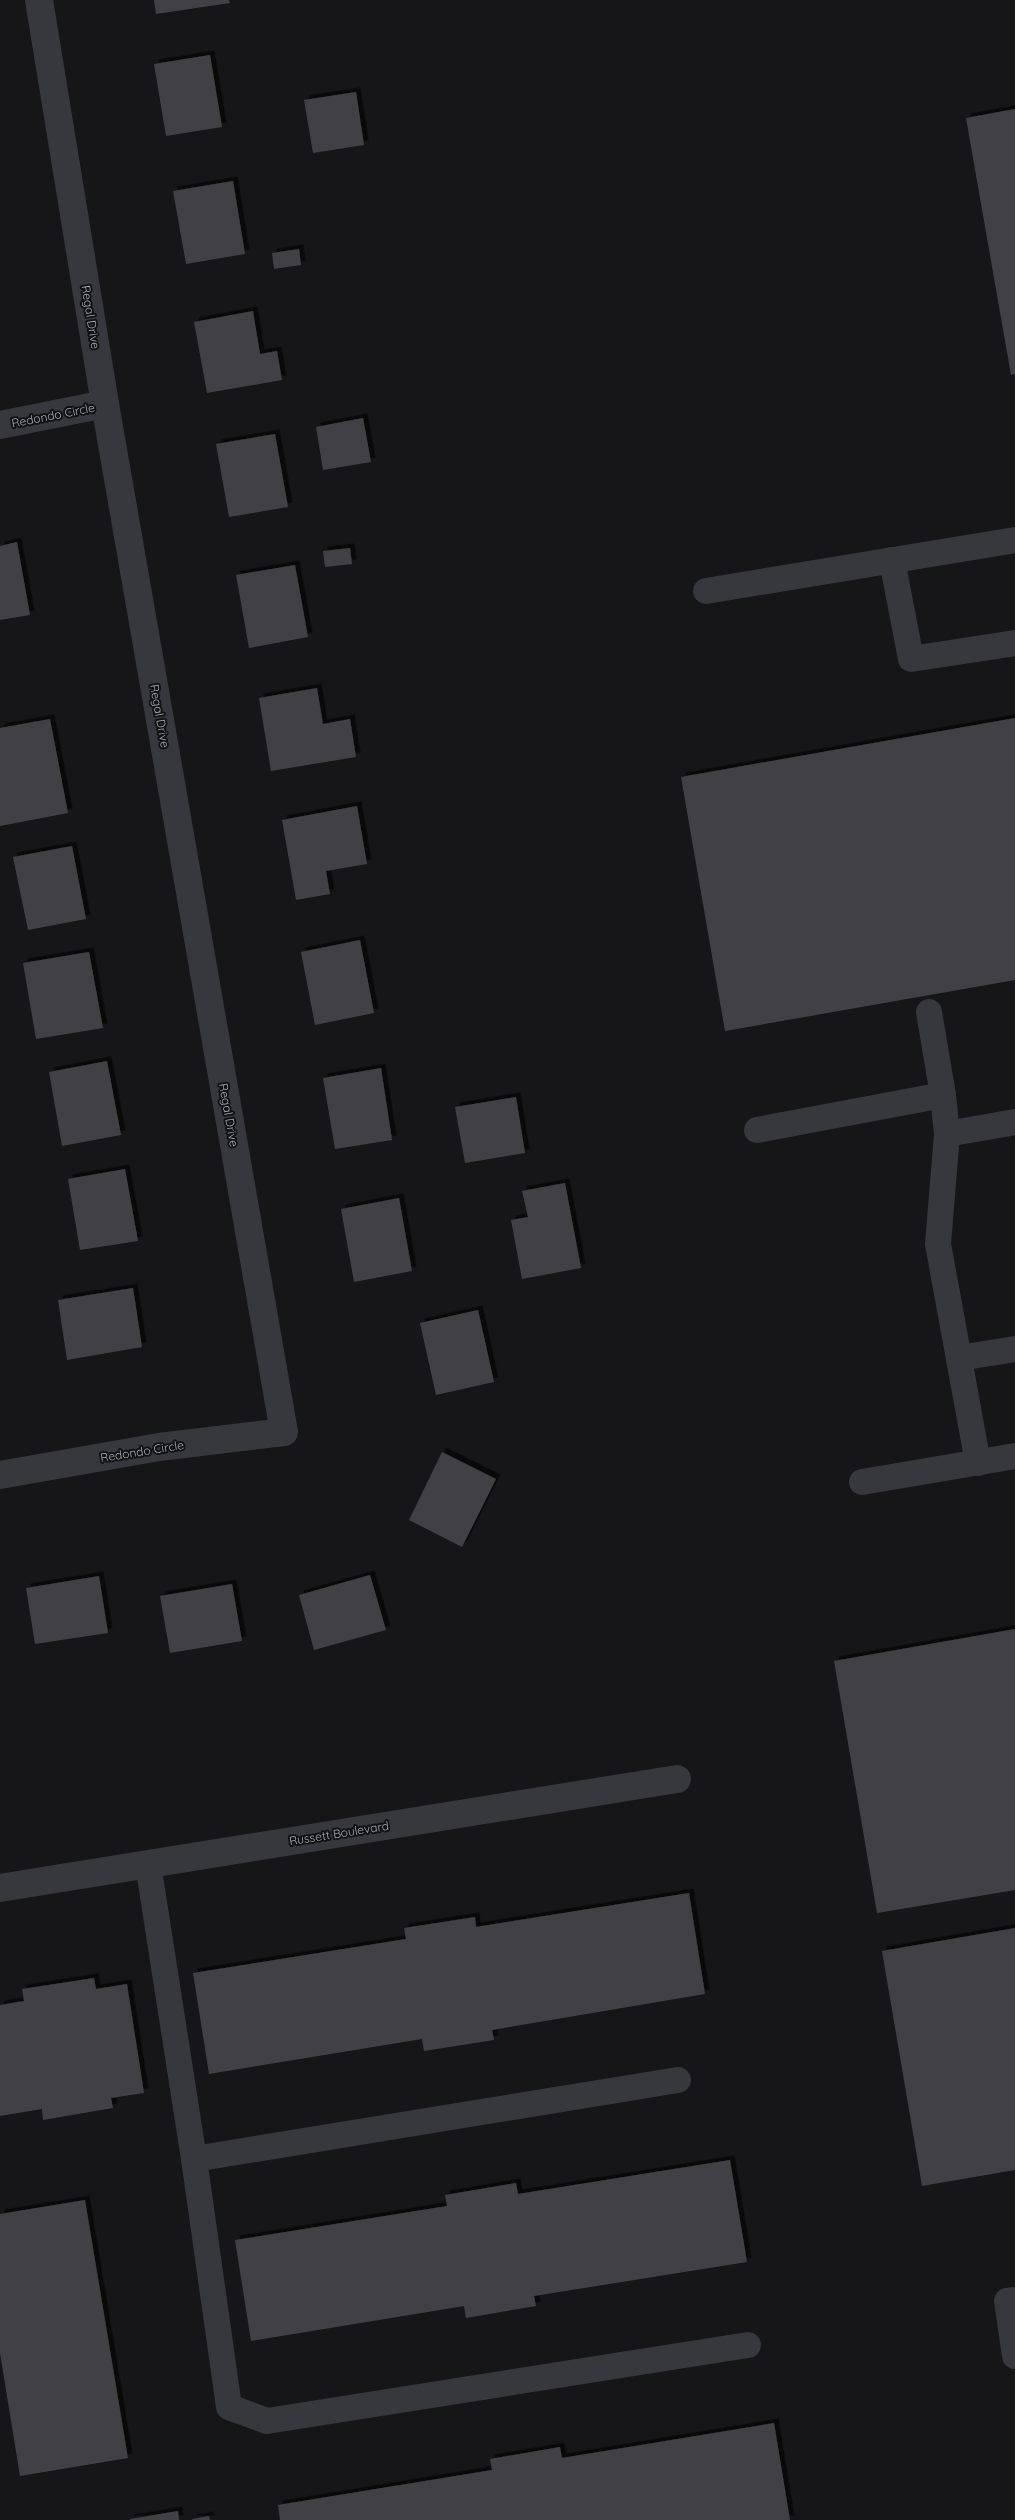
<svg xmlns="http://www.w3.org/2000/svg" width="1015" height="2520" font-family="Quicksand,sans-serif">
<defs>
<filter id="shadow"><feDropShadow dx="4.5" dy="-4.5" stdDeviation="0" flood-color="#0009"/></filter>
</defs>
<rect width="100%" height="100%" fill="#161618"/>
<!-- building -->
<g fill="#404145" filter="url(#shadow)">
<polygon points="154,0 229,0 230,3 156,14"/>
<polygon points="210,55 222,127 166,136 154,64"/>
<polygon points="356,92 364,145 313,153 304,100"/>
<polygon points="1015,109 1015,374 1011,375 966,118"/>
<polygon points="233,181 245,254 186,264 173,191"/>
<polygon points="299,249 301,265 274,269 272,253"/>
<polygon points="253,311 260,354 277,351 282,380 207,393 194,322"/>
<polygon points="363,418 371,462 323,470 316,427"/>
<polygon points="275,434 288,507 229,517 216,444"/>
<polygon points="17,542 30,615 0,620 0,546"/>
<polygon points="350,548 352,564 325,567 323,551"/>
<polygon points="295,565 308,637 249,648 236,575"/>
<polygon points="317,688 323,724 350,719 356,757 271,771 259,698"/>
<polygon points="1015,718 1015,980 725,1031 681,777"/>
<polygon points="50,719 68,813 0,826 0,728"/>
<polygon points="357,806 367,864 326,871 330,894 296,900 282,820"/>
<polygon points="72,846 86,919 28,930 13,857"/>
<polygon points="360,940 374,1013 315,1025 301,952"/>
<polygon points="89,952 103,1028 36,1039 23,963"/>
<polygon points="107,1061 121,1135 62,1146 49,1072"/>
<polygon points="381,1068 392,1140 335,1149 323,1078"/>
<polygon points="516,1097 525,1153 465,1163 455,1107"/>
<polygon points="125,1169 138,1241 80,1250 68,1179"/>
<polygon points="565,1183 581,1268 522,1279 511,1220 528,1217 522,1191"/>
<polygon points="399,1198 412,1271 354,1282 341,1209"/>
<polygon points="133,1288 142,1347 67,1360 58,1300"/>
<polygon points="478,1310 494,1382 436,1395 420,1323"/>
<polygon points="442,1452 496,1479 462,1547 409,1520"/>
<polygon points="370,1575 386,1630 314,1650 299,1595"/>
<polygon points="99,1576 108,1633 35,1644 26,1588"/>
<polygon points="232,1584 242,1641 170,1653 160,1596"/>
<polygon points="1015,1629 1015,1890 877,1913 834,1661"/>
<polygon points="689,1893 705,1994 492,2030 494,2040 424,2051 422,2039 209,2074 193,1973 406,1939 404,1928 475,1917 476,1927"/>
<polygon points="1015,1928 1015,2170 922,2186 882,1951"/>
<polygon points="94,1978 96,1989 127,1984 144,2093 111,2098 113,2108 43,2120 42,2109 0,2116 0,2005 24,2001 22,1989"/>
<polygon points="730,2160 747,2262 534,2296 536,2306 466,2318 464,2306 251,2341 235,2240 447,2206 445,2195 516,2183 518,2194"/>
<polygon points="85,2200 128,2458 20,2476 0,2353 0,2214"/>
<polygon points="774,2423 790,2520 280,2520 278,2505 492,2470 490,2459 560,2447 562,2458"/>
<polygon points="178,2511 179,2520 130,2520 130,2519"/>
<polygon points="209,2516 210,2520 192,2520 192,2519"/>
</g>
<g fill="none" stroke-linecap="round" stroke-linejoin="round">
<!-- lane -->
<g stroke="#37383d" stroke-width="26">
<polyline points="892,560 911,659 1015,643"/>
<polyline points="706,591 1015,540"/>
<polyline points="929,1012 943,1095 947,1134 938,1244 978,1463"/>
<polyline points="757,1130 943,1095"/>
<polyline points="947,1134 1015,1122"/>
<polyline points="959,1358 1015,1349"/>
<polyline points="862,1482 1015,1456"/>
<polyline points="148,1864 194,2159 229,2407 267,2421 748,2345"/>
<polyline points="194,2159 678,2080"/>
<polyline points="1015,2300 1007,2301 1015,2356"/>
</g>
<!-- street -->
<g stroke="#37383d" stroke-width="28">
<polyline points="0,425 105,404"/>
<polyline points="0,1475 159,1447 284,1432 105,404 39,0"/>
<polyline points="0,1888 677,1779"/>
</g>
</g>
<g text-anchor="middle" dominant-baseline="central" stroke-width="4" stroke-linejoin="round" paint-order="stroke">
<!-- street labels -->
<g font-size="12" fill="#a8adb8" stroke="#111113">
<text transform="translate(91 317) rotate(81)">Regal Drive</text>
<text transform="translate(53 415) rotate(-11)">Redondo Circle</text>
<text transform="translate(160 716) rotate(80)">Regal Drive</text>
<text transform="translate(229 1115) rotate(80)">Regal Drive</text>
<text transform="translate(142 1451) rotate(-9)">Redondo Circle</text>
<text transform="translate(339 1833) rotate(-9)">Russett Boulevard</text>
</g>
</g>
</svg>
